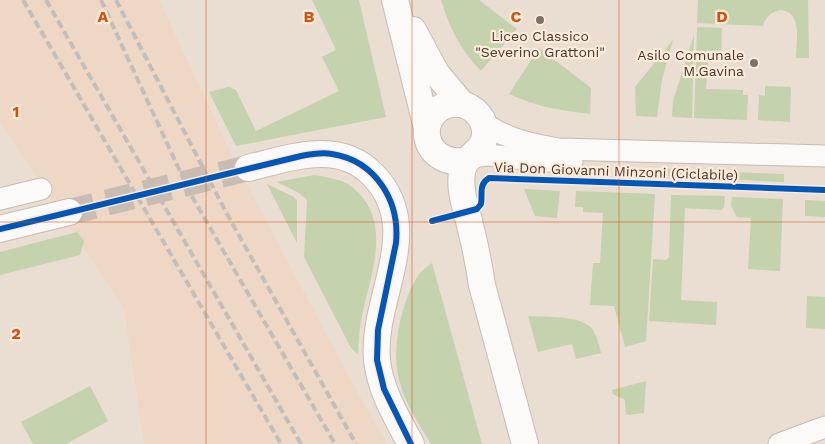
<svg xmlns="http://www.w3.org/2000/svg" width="825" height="444" font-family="'Work Sans',sans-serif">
<rect width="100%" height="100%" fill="#eaddd2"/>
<!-- built -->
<polygon fill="#eed7c4" points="0,0 159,0 236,164 341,362 386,444 144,444 124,308 0,121"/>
<!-- green -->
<g fill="#c4d2ad">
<polygon points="312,0 359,0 386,117 236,146 209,92 229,87 236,90 256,131 339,91 322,57 336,50"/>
<path d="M441,0H479L517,29L481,71C461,51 449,27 441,0Z"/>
<path d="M698,0H808L809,58H796C796,47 799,32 795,21C788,3 767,10 763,26L697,23Z"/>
<polygon points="697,27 722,28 721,58 708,58 706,89 743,90 743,95 748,95 747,120 694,118"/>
<polygon points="694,35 692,118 672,117 673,101"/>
<polygon points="673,40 662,79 657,117 636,116 635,87"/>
<path d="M539,48L591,88L590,114C558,110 538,107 509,94Z"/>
<polygon points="765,86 791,87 790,122 758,120 759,95 765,96"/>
<polygon points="668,169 717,171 716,179 668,176"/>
<polygon points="725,172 784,174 784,182 725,179"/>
<path d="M314,175C326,177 341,179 351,186C395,221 370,275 361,320C359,331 359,343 358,354L351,348L304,257L307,200L299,193L277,182Z"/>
<polygon points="267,184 294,197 297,201 297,243"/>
<polygon points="524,189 560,191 557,218 535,216"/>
<polygon points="576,191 655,194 646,341 625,347 614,306 590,305 593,263 600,263 603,213 583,212 583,207 575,207"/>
<polygon points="671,195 725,196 724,207 721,210 685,208 681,300 717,302 716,325 649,321 653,259 666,260 669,257"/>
<polygon points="732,197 783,199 780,271 748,269 751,218 737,217 731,206"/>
<polygon points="805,200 825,201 825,217 805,216"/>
<polygon points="77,232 84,241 80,255 0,275 0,252"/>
<path d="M432,263L482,444H431C420,425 406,405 400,383C390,353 401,299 420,273C423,269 428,266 432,263Z"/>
<polygon points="807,296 825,297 825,329 806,328"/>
<path d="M528,316C545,317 584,315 593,330C597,337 599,346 601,353L576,359L572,344L538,352Z"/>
<polygon points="646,381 644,413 626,415 625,400 613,394 612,390"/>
<polygon points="90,386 108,421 66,444 33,444 21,422"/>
</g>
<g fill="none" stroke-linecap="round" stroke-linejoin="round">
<!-- tertiary-tunnel -->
<polyline stroke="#c9bcb2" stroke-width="26" stroke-dasharray="26 13" stroke-linecap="butt" points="69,212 248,168"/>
<!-- minor casing -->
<g stroke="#c6bcb3" stroke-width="23">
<g id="minor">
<path d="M482,121C503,139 532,144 558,149L825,156"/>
<polyline points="471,157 488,155 543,161 572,162"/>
<polyline points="0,199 41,189"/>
<polyline points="779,444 825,427"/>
</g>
</g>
<!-- tertiary casing -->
<g stroke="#c6bcb3" stroke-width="28">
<g id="tertiary">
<polyline points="395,0 427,128"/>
<polyline points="413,30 436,73 462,104"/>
<path d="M467,160C449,165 430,155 427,136C425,120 437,105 453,104C469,102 484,115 485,131C486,153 464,154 462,172C459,190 466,208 470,225C475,245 479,265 482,285L525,444"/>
<path d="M248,168C290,158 339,139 373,175C426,229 371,298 377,360C380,390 397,418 411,444"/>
<polyline points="0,229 69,212"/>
</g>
</g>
<!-- minor -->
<use href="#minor" stroke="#fcfaf8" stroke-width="21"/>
<!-- tertiary -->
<use href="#tertiary" stroke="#fcfaf8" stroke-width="26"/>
<!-- rail -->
<g stroke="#c1bebb" stroke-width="4" stroke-dasharray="8 4" stroke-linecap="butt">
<polyline points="23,0 281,444"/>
<polyline points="46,0 301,444"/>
<polyline points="101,0 190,193 335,444"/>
<polyline points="116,0 227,214 356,444"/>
</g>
<!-- cycleway casing -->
<g stroke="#ffead9" stroke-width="9">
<g id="cycleway">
<path d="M432,221L477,209L481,204C483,193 478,185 489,178L825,190"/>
<path d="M0,229L301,156C311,154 322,152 332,154C376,161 400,201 396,243L378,330L377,360L384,389L411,444"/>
</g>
</g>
<!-- cycleway -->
<use href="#cycleway" stroke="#0057b8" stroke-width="6"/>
</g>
<!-- grid -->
<path fill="none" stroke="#cf5412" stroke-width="1" stroke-opacity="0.55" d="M206,0V444M412,0V444M619,0V444M0,222H825"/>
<!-- markers -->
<g fill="#7e736a" stroke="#ffead9" stroke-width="2">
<circle cx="540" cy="20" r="5"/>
<circle cx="754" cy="63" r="5"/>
</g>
<g text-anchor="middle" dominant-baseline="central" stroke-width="4.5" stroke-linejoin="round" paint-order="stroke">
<!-- poi labels -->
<g font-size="14" fill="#443a32" stroke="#ffead9">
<text x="540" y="36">Liceo Classico<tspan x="540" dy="16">"Severino Grattoni"</tspan></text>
<text x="744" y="55" text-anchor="end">Asilo Comunale<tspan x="744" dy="16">M.Gavina</tspan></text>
</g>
<!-- street labels -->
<g font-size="14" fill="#443a32" stroke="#ffead9">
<text transform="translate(616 171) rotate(2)">Via Don Giovanni Minzoni (Ciclabile)</text>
</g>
</g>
<g font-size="16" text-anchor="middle" font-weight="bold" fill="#cf5412" stroke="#ffead9" stroke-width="4.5" stroke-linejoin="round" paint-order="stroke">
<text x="103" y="22">A</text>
<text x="309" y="22">B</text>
<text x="516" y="22">C</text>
<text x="722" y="22">D</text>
<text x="16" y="117">1</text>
<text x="16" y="339">2</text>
</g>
</svg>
